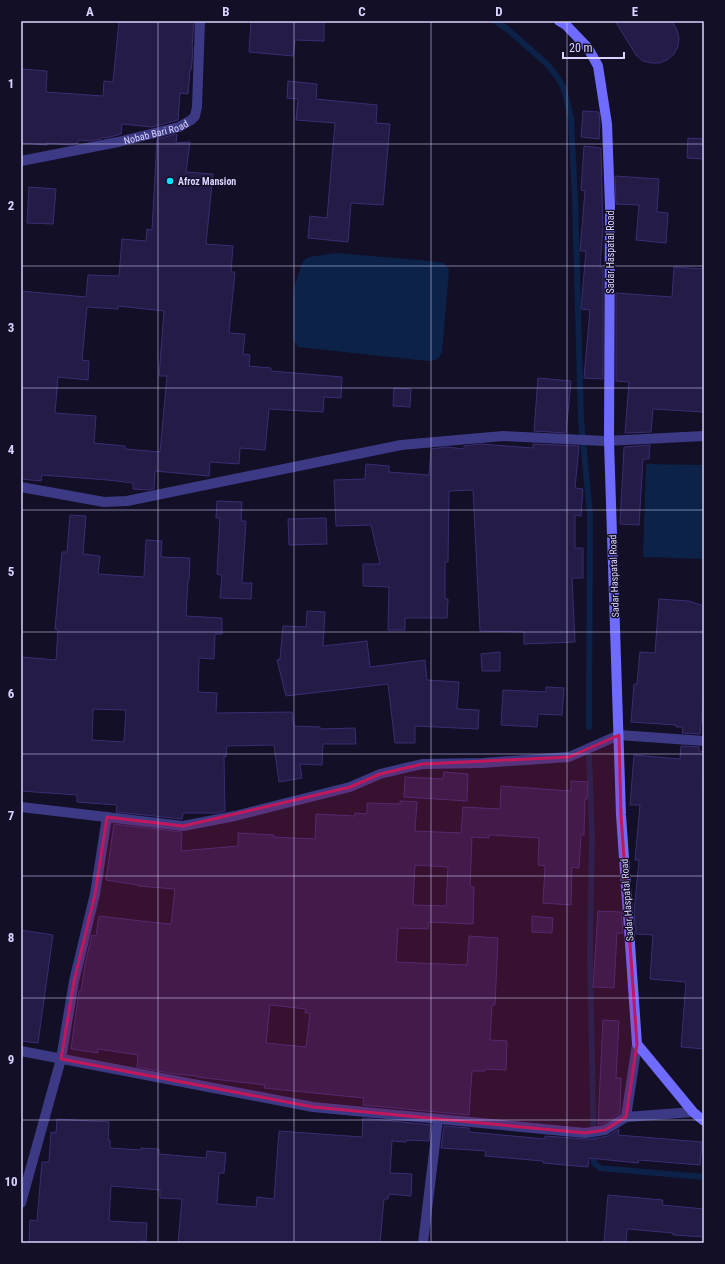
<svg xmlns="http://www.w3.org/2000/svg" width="725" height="1264" font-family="'Roboto Condensed',sans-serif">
<rect width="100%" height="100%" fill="#130f26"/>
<!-- water -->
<g fill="#0c2248">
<path d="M336,253L430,261L444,263L449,270L442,353C438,359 436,361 427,361L298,347L293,339V298L295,284L303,261L309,257Z"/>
<polygon points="646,464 704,465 704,559 643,557"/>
</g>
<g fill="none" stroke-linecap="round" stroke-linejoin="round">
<!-- stream -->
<g stroke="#0c2248" stroke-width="6">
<polyline points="495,21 507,29 547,64 558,78 564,89 571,118 575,200 581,420 590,515 589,727"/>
<polyline points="589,756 592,836 590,953 594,1163 600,1168 610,1169 704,1177"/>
</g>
</g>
<!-- building -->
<g fill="#241b47" stroke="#3b2d73" fill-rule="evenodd">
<polygon points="119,21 194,21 192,47 193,47 192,62 191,70 190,70 188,94 180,93 178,120 152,127 122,124 121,134 106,138 101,137 101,139 90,141 79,140 78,143 70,145 47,143 47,145 21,143 21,69 47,71 46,92 103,96 104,81 113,82"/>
<polygon points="251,21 324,21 324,41 295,40 293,56 249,52"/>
<polygon points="615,21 672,21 677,30 679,38 678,46 674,54 667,60 659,63 651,63 643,61 636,55"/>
<polygon points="288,81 317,84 316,99 377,105 376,123 390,124 383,205 351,203 348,242 308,238 310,216 327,218 335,123 296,120 298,99 287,98"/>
<polygon points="583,111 599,112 600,124 599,139 581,137"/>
<path d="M177,134L176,143L190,142L186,172L213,174L206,244L233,246L231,272H235L229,333L245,334L243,354L250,355L249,366L271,368V371L342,377L341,398L324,397L323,412L269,409L265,450L240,448L239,464L210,462L209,476L155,471L154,489L148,490L133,489V483L108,480L42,475L41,481L21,479V291L86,297L88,275L119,276L122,239L146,241L147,229L152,230L157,139ZM118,306L164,311L159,376H167L160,452L125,449V446L94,443L96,416L55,413L58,377L88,380L89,361L82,360L87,307L118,309Z"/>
<polygon points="688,138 704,139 704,159 687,158"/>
<polygon points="584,146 601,148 603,230 600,267 603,268 603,379 584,378 590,310 581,309 586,251 580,251 585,191 581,190"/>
<polygon points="615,176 659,179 657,212 668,213 666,243 636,240 639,205 616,204"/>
<polygon points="29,187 56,189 53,224 27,223"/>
<polygon points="674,267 704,269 704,412 653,409 651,432 625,433 629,382 616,381 616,293 672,297"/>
<polygon points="538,378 571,381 566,433 534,431"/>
<polygon points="394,388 411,389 410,407 393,406"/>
<polygon points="481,444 533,448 533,444 579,446 575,488 583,489 581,516 575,515 575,548 583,548 583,578 572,578 575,642 524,644 524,632 480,631 473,490 449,491 448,562 445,562 445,599 448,599 447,618 405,618 405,630 388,630 389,587 363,586 363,564 380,564 371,525 336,526 334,480 365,479 366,464 389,466 389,472 429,475 431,449 447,447 464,449 464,446"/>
<polygon points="650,445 649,459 643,459 639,525 620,524 624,447"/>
<polygon points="217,501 242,502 241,521 246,521 242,583 252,583 251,599 220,598 222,575 217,574 220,518 216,518"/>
<path d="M70,515L86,516L83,554L100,556L98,574L144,577L146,540L162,541L161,557L190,558L189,580H188L186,616L222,618V634H215L214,659L199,658L198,692L217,693L216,713L292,712L294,726L320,727V729L355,728L356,744H323L322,765L300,764L302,778L279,782L274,745L227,746L226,757L224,756L225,811L218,813H183L182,819L116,812L117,805L77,802V795L21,791V657L56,660L58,630L55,629L62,552H67ZM93,709L126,710L124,742L92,740Z"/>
<polygon points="326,518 327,544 289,545 288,519"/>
<polygon points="659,599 689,601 704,606 704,693 700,734 682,733 683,727 676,727 676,725 631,722 634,684 637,684 640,652 655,653"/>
<polygon points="307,611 325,612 323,646 367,641 370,667 425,660 427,680 459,682 457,709 479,710 478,729 415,726 415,743 395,743 388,684 286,696 277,660 280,659 283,626 306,627"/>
<polygon points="500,652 500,671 482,671 481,654"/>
<polygon points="546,687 564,688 562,715 538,714 537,727 501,725 503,690 546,692"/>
<polygon points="681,746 699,747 699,751 704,752 703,795 704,795 704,1049 681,1047 686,982 650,979 653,935 636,934 634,913 639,860 635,860 640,805 630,805 634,755 680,759"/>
<polygon points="444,772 468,774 467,801 404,797 405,777 443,779"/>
<path d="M571,781L588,782L587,799H585L584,835H581L579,868L572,867L571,905L543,903L545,866L538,865L539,838L489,835V838L472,837L470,886L474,887L473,924L429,922L428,929L398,928L396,962L467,965L469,936L498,938L495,1005H492L490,1040L507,1041L506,1070L485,1069V1071H472L469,1115L363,1105L364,1098L264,1088L265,1085L197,1077V1076L175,1074L137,1067L138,1055L98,1049V1053L71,1049L79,991H81L85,964L92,935L96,936L99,916L150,922L171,924L175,889L138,886V885L106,880L114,824L182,832L181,851L238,846V833L274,835L273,837L315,839L316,814L355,816V813L367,814V803L400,804V801L417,802L415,831L461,833L463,807L500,809L501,786L571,791ZM415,865L448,867L446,906L413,905ZM270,1005L306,1009L305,1013H310L306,1047L266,1043Z"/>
<polygon points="598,911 621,912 623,933 617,933 614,988 593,987"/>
<polygon points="532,916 553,918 552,933 532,932"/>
<polygon points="21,930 53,935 38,1043 21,1041"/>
<polygon points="603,1020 619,1021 616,1078 621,1078 620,1113 603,1124 598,1124"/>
<polygon points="363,1118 431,1125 429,1141 407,1140 406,1142 392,1141 390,1173 412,1174 411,1196 389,1194 388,1199 384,1199 380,1243 178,1243 182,1199 160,1198 160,1190 111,1186 109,1221 147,1223 146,1241 140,1241 140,1243 29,1243 30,1220 37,1221 42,1162 49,1162 51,1132 56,1133 57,1119 109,1122 108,1140 110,1140 110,1148 141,1150 141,1148 159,1149 159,1154 206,1158 207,1151 226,1153 224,1173 219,1173 217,1204 256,1207 257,1197 274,1199 279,1131 362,1137"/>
<polygon points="444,1126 469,1128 469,1132 545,1139 545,1136 585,1139 597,1139 597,1138 608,1136 619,1129 618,1135 702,1142 700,1165 639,1160 638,1163 589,1158 588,1167 543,1163 543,1161 485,1156 486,1151 441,1148"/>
<polygon points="608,1195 663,1200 662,1205 704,1209 704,1237 673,1235 673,1233 627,1229 626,1243 604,1243"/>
</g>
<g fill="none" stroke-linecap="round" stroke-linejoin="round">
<!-- street -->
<g stroke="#3d3a85" stroke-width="10">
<path id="s1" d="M21,161L118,142L179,127L191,120L195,116L197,107L200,21"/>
<polyline points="21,487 104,502 127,501 401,445 503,436 605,441 704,436"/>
<polyline points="21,807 183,826 235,816 350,787 380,774 422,764 482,763 569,757 619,735 704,741"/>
<polyline points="21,1051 313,1107 585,1133 605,1130 626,1117 693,1112"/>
<polyline points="626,1117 637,1044"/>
<polyline points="21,1203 61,1059 74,981 95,894 107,817"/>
<polyline points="423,1243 438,1119"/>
</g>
<!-- secondary -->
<polyline stroke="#6f6bff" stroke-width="10" points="559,21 566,25 588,48 598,66 607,124 610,206 609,441 621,815 637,1044 693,1112 704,1121"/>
</g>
<!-- marked area -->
<path fill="#c2185b" fill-opacity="0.2" stroke="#c2185b" stroke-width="3" stroke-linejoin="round" d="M619,735L621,815L637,1044L626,1117L605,1130L585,1133L313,1107L61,1059L74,981L95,894L107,817L183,826L350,787L380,774L422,764L569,757Z"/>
<!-- grid -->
<path fill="none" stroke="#d9d4ff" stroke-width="1" stroke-opacity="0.55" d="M158,21V1243M294,21V1243M431,21V1243M567,21V1243M21,144H704M21,266H704M21,388H704M21,510H704M21,632H704M21,754H704M21,876H704M21,998H704M21,1120H704"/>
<!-- markers -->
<circle fill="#00e5ff" stroke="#130f26" stroke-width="1.5" cx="170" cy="181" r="4"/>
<g text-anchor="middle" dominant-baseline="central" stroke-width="3" stroke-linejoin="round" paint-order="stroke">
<!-- street labels -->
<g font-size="10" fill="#d9d4ff" stroke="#130f26">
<text stroke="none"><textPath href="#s1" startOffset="138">Nobab Bari Road</textPath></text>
<text transform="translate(610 252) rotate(-90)">Sadar Haspatal Road</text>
<text transform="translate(614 576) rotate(-92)">Sadar Haspatal Road</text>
<text transform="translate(627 900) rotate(-94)">Sadar Haspatal Road</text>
</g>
<!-- poi labels -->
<g font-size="10" font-weight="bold" fill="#d9d4ff" stroke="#130f26" text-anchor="start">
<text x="178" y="181">Afroz Mansion</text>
</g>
</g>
<!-- border -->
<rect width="725" height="1264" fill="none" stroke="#130f26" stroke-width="44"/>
<!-- scale -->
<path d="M563 52v6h61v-6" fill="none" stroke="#d9d4ff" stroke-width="2"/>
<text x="569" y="52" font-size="12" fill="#d9d4ff" stroke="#130f26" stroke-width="3" paint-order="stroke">20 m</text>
<rect x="22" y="22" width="681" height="1220" fill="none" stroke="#d9d4ff" stroke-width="1.5"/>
<g font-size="13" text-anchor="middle" font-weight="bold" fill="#d9d4ff">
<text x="90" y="16">A</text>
<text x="226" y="16">B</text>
<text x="362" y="16">C</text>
<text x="499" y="16">D</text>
<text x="635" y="16">E</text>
<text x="11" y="88">1</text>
<text x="11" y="210">2</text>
<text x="11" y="332">3</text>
<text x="11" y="454">4</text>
<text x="11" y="576">5</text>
<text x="11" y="698">6</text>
<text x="11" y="820">7</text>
<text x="11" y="942">8</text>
<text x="11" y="1064">9</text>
<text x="11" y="1186">10</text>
</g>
</svg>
